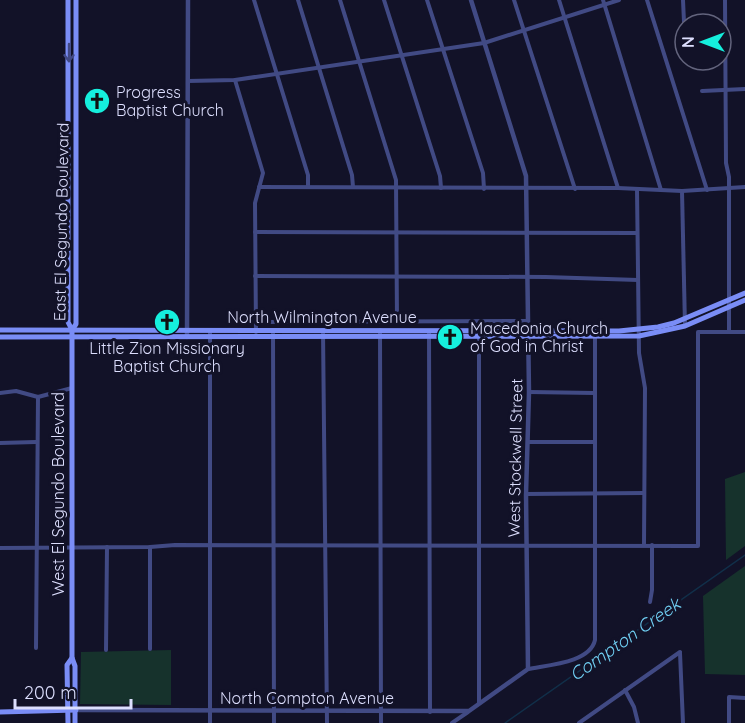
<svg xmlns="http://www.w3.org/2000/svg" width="745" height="723" font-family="Quicksand,sans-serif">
<rect width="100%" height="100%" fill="#121228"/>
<!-- green -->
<g fill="#16322c">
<polygon points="745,472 745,546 726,560 725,479"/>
<polygon points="745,566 745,675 705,674 703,596"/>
<polygon points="171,650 171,705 80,704 81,652"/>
</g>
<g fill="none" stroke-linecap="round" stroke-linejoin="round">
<!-- stream -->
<polyline stroke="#112f49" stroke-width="1.5" points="505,723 745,555"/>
<!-- minor -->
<g stroke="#414a84" stroke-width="4">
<polyline points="254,0 308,175 308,187"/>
<polyline points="298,0 352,175 353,187"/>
<polyline points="340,0 396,180 397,321"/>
<polyline points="384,0 440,176 441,188"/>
<polyline points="427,0 483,173 484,189"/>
<polyline points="514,0 575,189"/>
<polyline points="559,0 618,188"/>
<polyline points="603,0 661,190"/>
<polyline points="647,0 707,190"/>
<polyline points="683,0 685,44"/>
<polyline points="725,0 726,163 729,177 729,332"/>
<polyline points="235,80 263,173 255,203 256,332"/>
<polyline points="188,81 235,80 484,43 619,0"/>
<polyline points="702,91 745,89"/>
<polyline points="259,187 618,188 682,191 745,187"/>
<polyline points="637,189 639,353 645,388 644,545"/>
<polyline points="682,191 685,326"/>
<polyline points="255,232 637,233"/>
<polyline points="255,276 546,277 638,280"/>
<polyline points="256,322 527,321"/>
<polyline points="210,330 210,723"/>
<polyline points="273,330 274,723"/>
<polyline points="323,330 327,723"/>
<polyline points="380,330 381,723"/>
<polyline points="429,331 430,712"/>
<polyline points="479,334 479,703"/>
<polyline points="529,392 595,393"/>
<polyline points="0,393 16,391 38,397 72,388"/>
<polyline points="529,442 595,442"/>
<polyline points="0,443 36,442"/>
<polyline points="526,494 644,493"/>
<polyline points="0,548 150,547 175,545 698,546 698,332 745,332"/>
<polyline points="650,602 652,590 652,545"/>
<polyline points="36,648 38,397"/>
<polyline points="150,649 150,547"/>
<polyline points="106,650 107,547"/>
<polyline points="680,653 683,723"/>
<path d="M528,669C547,665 590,663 595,640V334"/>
<polyline points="625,690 634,707 638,723"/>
<polyline points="452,723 468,712"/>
<polyline points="579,723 680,652"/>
<polyline points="729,723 729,697 745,698"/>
</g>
<!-- tertiary -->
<g stroke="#414a84" stroke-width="4.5">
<polyline points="187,337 188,0"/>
<polyline points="76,710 469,711 528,669 526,494 529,392 526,176 471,0"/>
</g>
<!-- secondary -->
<g stroke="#7a8df6" stroke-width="5">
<polyline points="68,0 68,322 72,330 72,658 75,666 75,723"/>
<polyline points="0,330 619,331 658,327 674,323 745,293"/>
<polyline points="72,330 76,324 76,0"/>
<polyline points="0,337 639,336 685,326 745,300"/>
<polyline points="0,712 76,710"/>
<polyline points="68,723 67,665 72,658"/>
</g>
</g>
<!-- one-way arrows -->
<defs><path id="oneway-shaft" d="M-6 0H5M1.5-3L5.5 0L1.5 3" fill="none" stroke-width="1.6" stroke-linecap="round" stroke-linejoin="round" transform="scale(1.5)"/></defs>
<use stroke="#414985" href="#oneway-shaft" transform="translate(69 53) rotate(90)"/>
<!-- icons -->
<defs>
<g id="church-disc" transform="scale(1.35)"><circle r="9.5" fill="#15efdd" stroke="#121228"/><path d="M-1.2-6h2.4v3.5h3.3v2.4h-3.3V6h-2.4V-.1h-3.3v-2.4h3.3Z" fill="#111"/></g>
</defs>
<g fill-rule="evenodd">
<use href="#church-disc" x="97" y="101"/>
<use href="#church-disc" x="167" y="322"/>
<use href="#church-disc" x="450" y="337"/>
</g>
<g text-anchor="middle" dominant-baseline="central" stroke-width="6" stroke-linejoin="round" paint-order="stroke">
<!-- poi labels -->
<g font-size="16" fill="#dcdefd" stroke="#121228" text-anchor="start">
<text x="116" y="92">Progress<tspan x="116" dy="18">Baptist Church</tspan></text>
<text x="470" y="328">Macedonia Church<tspan x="470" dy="18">of God in Christ</tspan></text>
<text x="167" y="348" text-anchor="middle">Little Zion Missionary<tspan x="167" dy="18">Baptist Church</tspan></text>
</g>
<!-- street labels -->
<g font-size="16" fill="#dcdefd" stroke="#121228">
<text transform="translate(61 222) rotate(-89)">East El Segundo Boulevard</text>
<text x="322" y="317">North Wilmington Avenue</text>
<text transform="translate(515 458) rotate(-89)">West Stockwell Street</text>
<text transform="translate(58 494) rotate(-90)">West El Segundo Boulevard</text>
<text x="307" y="698">North Compton Avenue</text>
</g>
<!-- water labels -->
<g font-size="18" font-style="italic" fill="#71d1f5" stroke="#121228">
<text transform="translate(625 639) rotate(-35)">Compton Creek</text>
</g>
</g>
<!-- north arrow -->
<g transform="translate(703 42) rotate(270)"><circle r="28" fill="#121228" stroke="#63647d" stroke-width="1.5"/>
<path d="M0-4.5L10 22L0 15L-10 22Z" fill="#15efdd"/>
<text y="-9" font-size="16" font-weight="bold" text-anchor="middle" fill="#dcdefd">N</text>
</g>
<!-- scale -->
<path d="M15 699v9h116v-9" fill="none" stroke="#dcdefd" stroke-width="3"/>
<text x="24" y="699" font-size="18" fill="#dcdefd" stroke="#121228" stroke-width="4.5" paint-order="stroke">200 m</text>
</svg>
